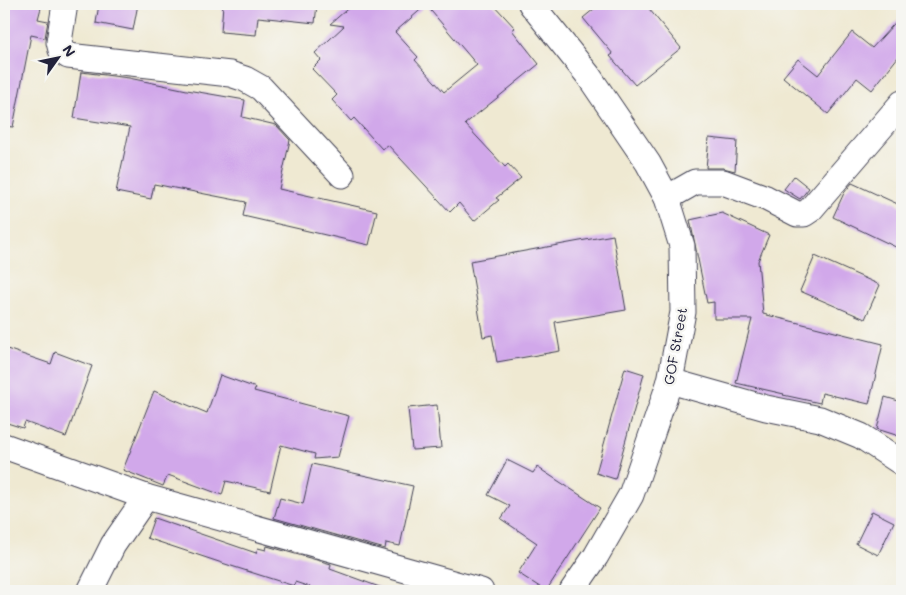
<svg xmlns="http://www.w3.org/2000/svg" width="906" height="595" font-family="Mali,sans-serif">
<rect width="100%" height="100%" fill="#f6f6f2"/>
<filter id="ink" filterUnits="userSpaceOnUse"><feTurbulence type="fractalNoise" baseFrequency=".02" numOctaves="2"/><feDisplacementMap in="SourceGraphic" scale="10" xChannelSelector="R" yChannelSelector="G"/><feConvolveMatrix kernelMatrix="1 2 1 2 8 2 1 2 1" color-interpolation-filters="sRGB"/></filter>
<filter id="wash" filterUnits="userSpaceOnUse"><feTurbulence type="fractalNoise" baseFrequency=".0096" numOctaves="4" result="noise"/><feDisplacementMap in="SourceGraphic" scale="20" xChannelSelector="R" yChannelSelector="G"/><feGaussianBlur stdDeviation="1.12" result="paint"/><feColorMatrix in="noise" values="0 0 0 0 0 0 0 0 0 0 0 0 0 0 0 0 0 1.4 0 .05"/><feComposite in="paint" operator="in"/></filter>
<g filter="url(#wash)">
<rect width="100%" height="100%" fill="#efe9d2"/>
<g id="blocks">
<!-- building -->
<g fill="#d1a8ea" fill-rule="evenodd">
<polygon points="4,4 42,4 38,19 48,21 45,38 31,35 13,127 4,126"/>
<polygon points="99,4 138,4 133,30 96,23"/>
<polygon points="223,4 317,4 315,23 258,17 256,35 221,32"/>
<path d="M353,4H493L515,28L512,30L539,64L465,124L505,167L508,164L521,178L496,198L499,200L474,221L459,203L450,212L388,145L382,149L354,118L351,121L332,100L337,95L312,69L321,60L315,53L344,26L330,24ZM426,5L477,65L444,92L415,60L418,57L395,32Z"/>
<polygon points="600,4 645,4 681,48 635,85 610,56 613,54 583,18"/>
<polygon points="902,15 902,52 872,90 857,78 828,114 783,77 798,59 818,75 852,32 872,48"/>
<polygon points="81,72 129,78 187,90 245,100 242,117 276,125 290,140 279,189 377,211 369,245 243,216 246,202 154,184 151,199 116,192 130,127 74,118"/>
<polygon points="709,138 737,141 735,171 723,168 706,168"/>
<polygon points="794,176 809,188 800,199 784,189"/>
<polygon points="852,183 902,206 902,250 833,217 844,193"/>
<polygon points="722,213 769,235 758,261 763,314 883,344 869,404 822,393 820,403 783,395 784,394 736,383 752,319 714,319 714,302 707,303 690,220"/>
<polygon points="613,235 626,310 555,322 560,351 497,362 492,335 483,337 470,261"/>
<polygon points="815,256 880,285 865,319 800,291"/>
<polygon points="4,348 51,364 55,352 92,366 66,437 25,422 23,428 4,422"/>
<polygon points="625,368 644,374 615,479 596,473"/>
<polygon points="220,375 256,388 254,391 349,416 338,457 314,459 315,454 281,445 270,491 226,481 222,495 168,475 163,486 123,470 154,391 207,413"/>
<polygon points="885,397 902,402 902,437 877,429"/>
<polygon points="437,405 441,448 412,450 408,408"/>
<polygon points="507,460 533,473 537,467 600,508 546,591 518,573 537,543 501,519 510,506 488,495"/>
<polygon points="312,464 413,486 400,546 386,543 385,549 274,518 280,498 303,504"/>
<polygon points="872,511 894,522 878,555 856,544"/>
<polygon points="154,518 256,553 258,548 266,550 267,546 331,564 330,569 385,589 385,591 322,591 295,582 294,586 222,563 147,538"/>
</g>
</g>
</g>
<g filter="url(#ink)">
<use href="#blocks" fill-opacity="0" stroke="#414052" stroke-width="1"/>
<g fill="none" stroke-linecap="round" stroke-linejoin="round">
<!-- street casing -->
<g stroke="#414052" stroke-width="27">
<g id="street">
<polyline points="65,4 59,42 61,50 68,56 230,74 245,79 261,88 342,175"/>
<polyline points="531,4 588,75 648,163 667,198 682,246 683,312 670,381 631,495 596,556 572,591"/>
<polyline points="667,198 695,182 723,182 766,198 797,214 804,214 810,210 902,103"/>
<polyline points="670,381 766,408 820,419 861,436 902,463"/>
<polyline points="4,446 146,497 481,591"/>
<polyline points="90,591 113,545 146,497"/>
</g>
</g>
<!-- street -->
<use href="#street" stroke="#fff" stroke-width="25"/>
</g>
</g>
<g text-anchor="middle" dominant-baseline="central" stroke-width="5" stroke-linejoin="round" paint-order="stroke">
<!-- street labels -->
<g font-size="14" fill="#22223b" stroke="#f6f6f2">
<text transform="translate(675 346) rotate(-80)">GOF Street</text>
</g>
</g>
<!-- margin -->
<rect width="906" height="595" fill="none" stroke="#f6f6f2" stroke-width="20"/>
<!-- north arrow -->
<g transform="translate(58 58) rotate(57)" stroke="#f6f6f2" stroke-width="4" paint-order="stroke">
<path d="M0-4L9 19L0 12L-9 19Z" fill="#22223b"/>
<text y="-8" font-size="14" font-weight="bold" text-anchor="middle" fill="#22223b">N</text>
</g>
</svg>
